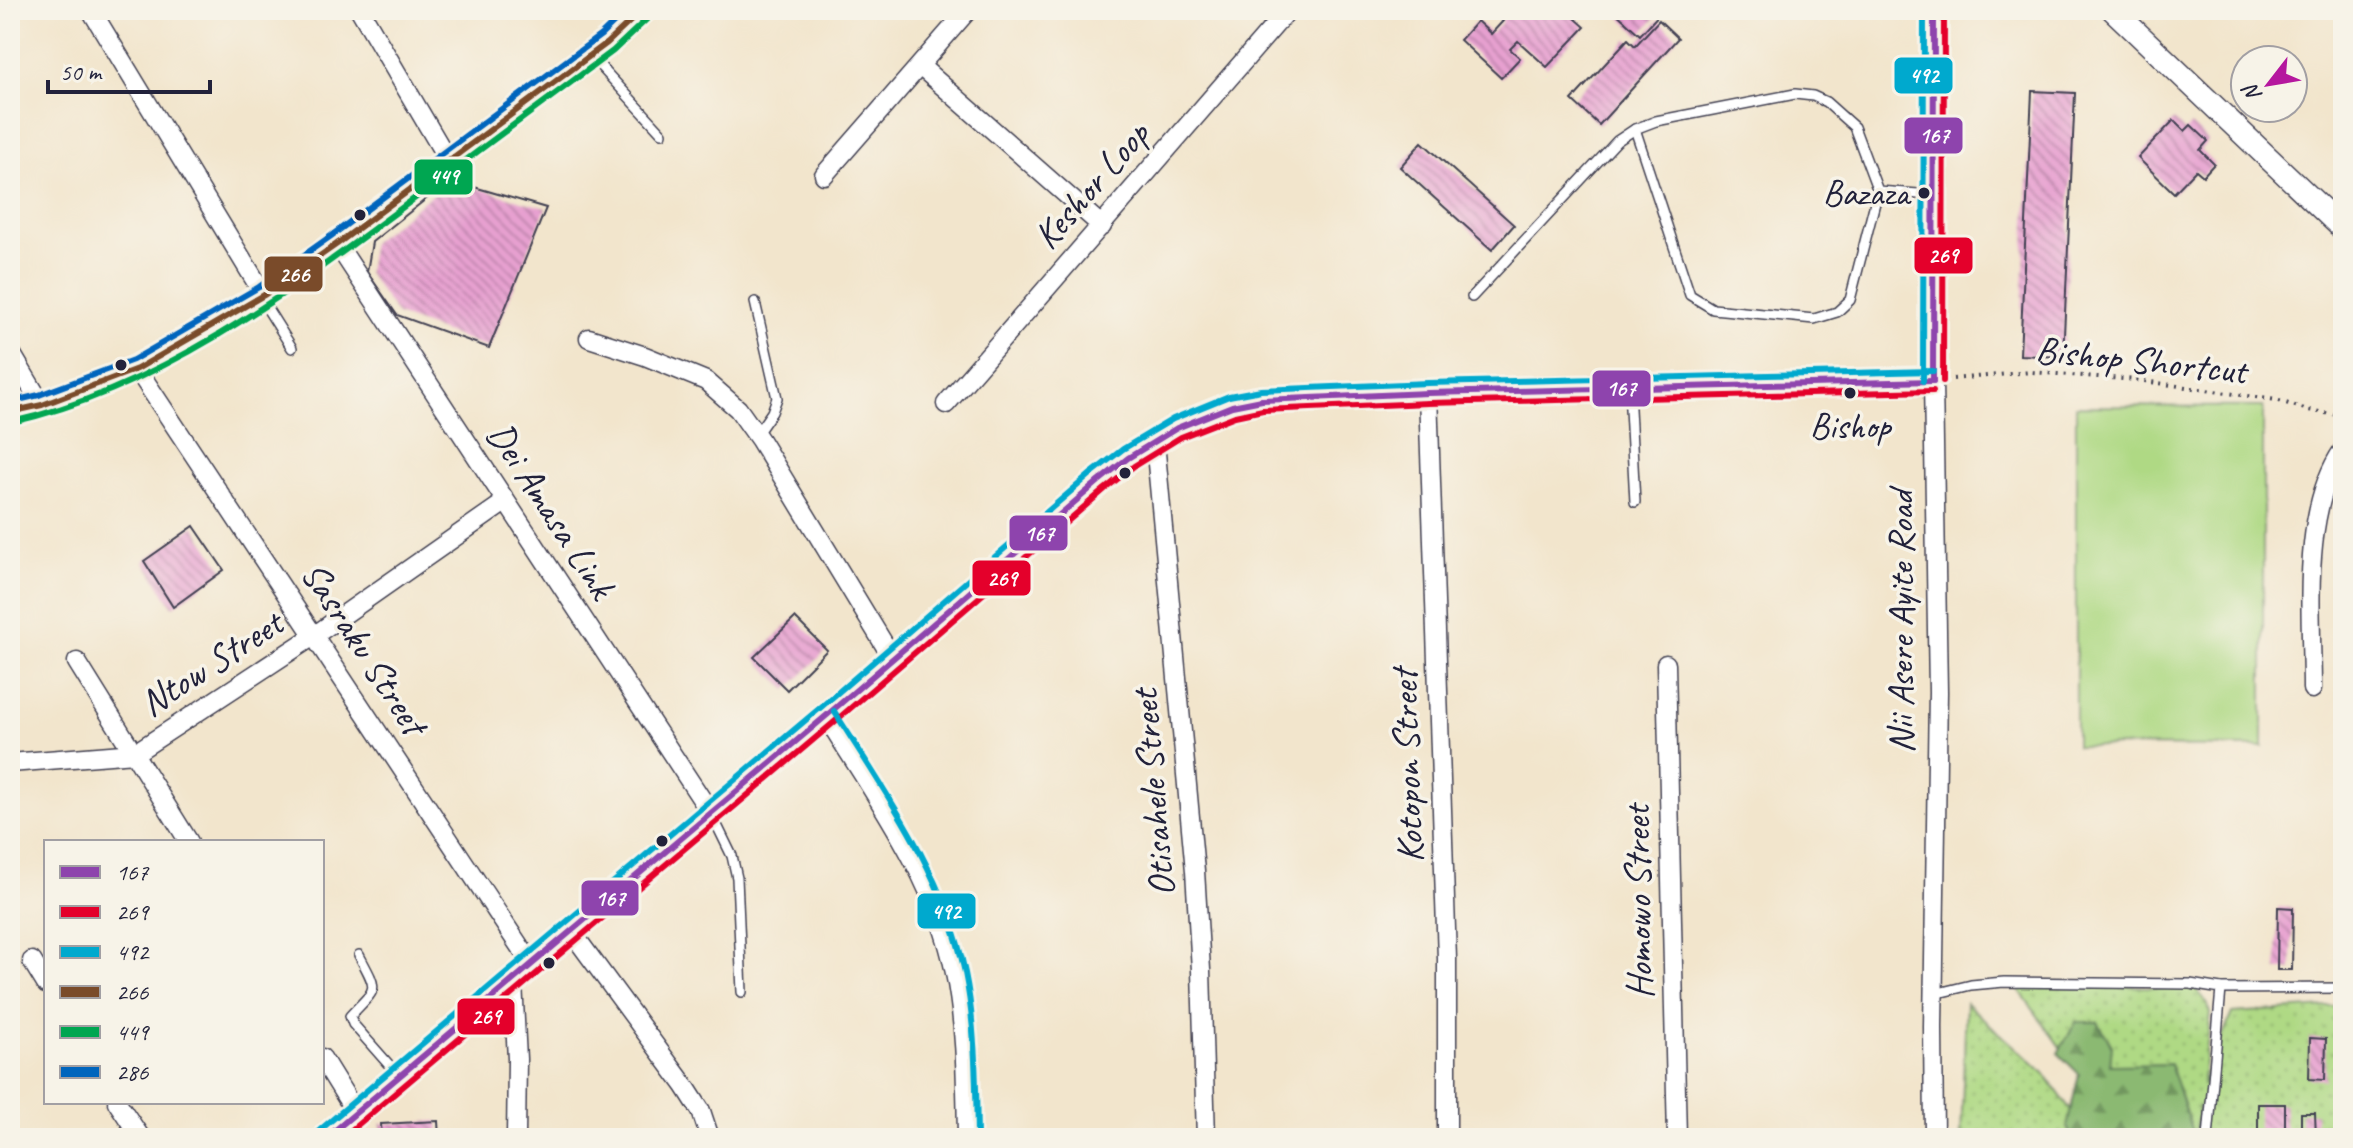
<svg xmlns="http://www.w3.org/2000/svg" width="2353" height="1148" font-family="Caveat,sans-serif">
<defs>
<pattern id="grass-dots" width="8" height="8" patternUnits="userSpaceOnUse" patternTransform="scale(2)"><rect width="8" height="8" fill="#afd984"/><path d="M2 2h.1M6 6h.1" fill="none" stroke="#96ba73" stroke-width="1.8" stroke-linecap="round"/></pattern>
<pattern id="forest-firs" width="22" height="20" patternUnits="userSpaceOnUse" patternTransform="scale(2)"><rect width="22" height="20" fill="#8bb972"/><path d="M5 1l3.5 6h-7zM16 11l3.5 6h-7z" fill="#71965f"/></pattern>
<pattern id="building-back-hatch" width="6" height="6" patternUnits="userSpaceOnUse" patternTransform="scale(2)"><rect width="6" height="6" fill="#e7a0d0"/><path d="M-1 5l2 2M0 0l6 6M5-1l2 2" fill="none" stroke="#bb82aa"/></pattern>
</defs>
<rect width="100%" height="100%" fill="#f7f3e8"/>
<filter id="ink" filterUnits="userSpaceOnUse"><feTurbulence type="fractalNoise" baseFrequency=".0125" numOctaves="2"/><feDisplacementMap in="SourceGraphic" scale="16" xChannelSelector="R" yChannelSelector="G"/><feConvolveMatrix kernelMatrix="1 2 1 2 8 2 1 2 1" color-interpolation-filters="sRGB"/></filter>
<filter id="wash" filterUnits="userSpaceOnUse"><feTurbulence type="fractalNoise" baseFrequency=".006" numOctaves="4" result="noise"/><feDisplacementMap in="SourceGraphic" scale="32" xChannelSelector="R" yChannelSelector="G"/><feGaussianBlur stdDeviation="1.8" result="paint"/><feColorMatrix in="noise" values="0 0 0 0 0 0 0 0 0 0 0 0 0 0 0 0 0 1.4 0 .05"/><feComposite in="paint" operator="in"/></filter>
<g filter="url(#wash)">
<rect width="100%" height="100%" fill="#f2e5cc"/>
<!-- grass -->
<g fill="url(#grass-dots)" stroke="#687e60" stroke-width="2">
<polygon points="2013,981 2196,989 2204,999 2211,1013 2202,1086 2232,1013 2343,1006 2343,1138 2197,1138 2199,1105 2194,1138 2125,1138"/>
<polygon points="1966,1003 2044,1073 2091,1138 1961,1138"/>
</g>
<!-- forest -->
<polygon fill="url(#forest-firs)" stroke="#566e56" stroke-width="2" points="2076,1022 2098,1022 2112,1046 2110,1065 2170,1064 2194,1138 2073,1138 2067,1126 2079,1074 2058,1053"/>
<!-- pitch -->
<polygon fill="#afd984" stroke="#687e60" stroke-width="2" points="2076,406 2263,407 2263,747 2076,746"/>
<g id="blocks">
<!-- building -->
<g fill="url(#building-back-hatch)">
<polygon points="1491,10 1566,10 1585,27 1547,67 1518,41 1510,49 1520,58 1501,78 1460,40 1477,21 1491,34 1503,21"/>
<polygon points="1613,10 1663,10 1640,35"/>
<polygon points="1659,20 1678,38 1599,125 1572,100 1628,39 1635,46"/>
<polygon points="2032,91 2075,93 2063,357 2020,355"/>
<polygon points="2174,120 2185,131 2191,125 2208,141 2200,150 2214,164 2203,176 2196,170 2174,193 2138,158"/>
<polygon points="1422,142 1514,225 1492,250 1400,167"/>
<polygon points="450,180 546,208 489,348 397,315 367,272 372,242"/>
<polygon points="194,526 224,570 173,607 144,561"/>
<polygon points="795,618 827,650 787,690 754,657"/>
<polygon points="2278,907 2293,908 2292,970 2277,970"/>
<polygon points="2310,1038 2326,1039 2325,1080 2309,1079"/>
<rect x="2258" y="1104" width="27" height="34"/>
<polygon points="2301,1113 2315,1113 2316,1138 2301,1138"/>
<polygon points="438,1121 439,1138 382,1138 381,1124"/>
</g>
</g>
</g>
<g filter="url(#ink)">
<use href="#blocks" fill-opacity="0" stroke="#413f51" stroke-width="2"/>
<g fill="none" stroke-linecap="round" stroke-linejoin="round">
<!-- service casing -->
<g stroke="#413f51" stroke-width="12">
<g id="service">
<polyline points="591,56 662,133"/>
<polyline points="1635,129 1690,295 1713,309 1814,319 1837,312 1850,300 1878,191"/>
<polyline points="260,297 292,348"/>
<polyline points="1472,297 1617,141 1635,129 1656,121 1795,94 1813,96 1826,102 1854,127 1878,191 1932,195"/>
<polyline points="755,302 777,398 772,412 756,435"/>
<polyline points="1629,390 1635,502"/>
<polyline points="711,813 732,856 737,878 742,992"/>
<path d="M359,955C379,993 378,986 350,1016L353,1024L398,1075"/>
<polyline points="2221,989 2343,988"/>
<polyline points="1934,994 1971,985 2004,982 2190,984 2221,989 2208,1138"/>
</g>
</g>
<!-- minor casing -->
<g stroke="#413f51" stroke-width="21">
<g id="minor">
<polyline points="91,10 264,295"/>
<polyline points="360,10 448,160"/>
<polyline points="920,66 1102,226"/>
<polyline points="824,175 968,10"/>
<polyline points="337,244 710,812"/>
<polyline points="589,338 645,356 706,381 738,409 760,440 893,659"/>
<polyline points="10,351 42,405"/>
<polyline points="137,369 532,965"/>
<polyline points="1933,381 1938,692 1933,1027 1934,1138"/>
<polyline points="1428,393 1447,959 1447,1138"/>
<polyline points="946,404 1288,10"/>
<polyline points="1155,442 1195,871 1201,970 1206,1138"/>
<polyline points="77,662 189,842"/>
<polyline points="1666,664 1677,1138"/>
<path d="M2312,689C2312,616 2300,512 2343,450"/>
<path d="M826,716C876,797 936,878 955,973C966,1027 966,1083 967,1138"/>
<polyline points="10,763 135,753 315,635 505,502"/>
<polyline points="571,931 685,1086 701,1111 710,1138"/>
<polyline points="32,961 46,984"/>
<polyline points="513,982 517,1059 516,1138"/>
<polyline points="322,1058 356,1113"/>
<polyline points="117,1102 141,1138"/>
</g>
</g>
<!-- tertiary casing -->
<g stroke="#413f51" stroke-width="25">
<g id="tertiary">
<polyline points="2113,10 2343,229"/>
<polyline points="10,412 42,405 83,391 137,369 264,295 337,244 607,43 642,10"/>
<polyline points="326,1138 826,716 1099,481 1128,458 1177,428 1232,406 1262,400 1428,393 1933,381 1934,10"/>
</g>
</g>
<!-- path -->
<polyline stroke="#413f51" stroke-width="4" stroke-dasharray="2 6" stroke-linecap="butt" points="1953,379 2031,372 2137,380 2276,400 2308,410 2343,416"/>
<!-- service -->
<use href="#service" stroke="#fff" stroke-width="9"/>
<!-- minor -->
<use href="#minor" stroke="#fff" stroke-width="18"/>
<!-- tertiary -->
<use href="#tertiary" stroke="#fff" stroke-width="22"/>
<!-- bus-1 casing -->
<g stroke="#f7f3e8" stroke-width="12">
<g id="bus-1">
<polyline points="1933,381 1934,10"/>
<polyline points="326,1138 826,716 1099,481 1128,458 1177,428 1232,406 1262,400 1428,393 1933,381"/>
</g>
</g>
<!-- bus-2 casing -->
<g stroke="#f7f3e8" stroke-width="12">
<g id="bus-2">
<polyline points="1943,381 1944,10"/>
<polyline points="342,1138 832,724 1105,489 1134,466 1181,437 1235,416 1263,410 1428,403 1933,391"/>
</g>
</g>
<!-- bus-3 casing -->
<g stroke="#f7f3e8" stroke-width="12">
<g id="bus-3">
<polyline points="1923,381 1924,10"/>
<path d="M834,711C886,793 945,876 965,973C976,1027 976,1083 977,1138"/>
<polyline points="320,1130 820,708 1092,473 1123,449 1173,419 1229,396 1261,390 1428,383 1933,371"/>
</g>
</g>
<!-- bus-4 casing -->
<g stroke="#f7f3e8" stroke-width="12">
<polyline id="bus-4" points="10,412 42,405 137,369 264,295 337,244 607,43 642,10"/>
</g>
<!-- bus-5 casing -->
<g stroke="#f7f3e8" stroke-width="12">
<path id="bus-5" d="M12,422C156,390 287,294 403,207C473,155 543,103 613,51L649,17"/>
</g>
<!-- bus-6 casing -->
<g stroke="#f7f3e8" stroke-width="12">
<polyline id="bus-6" points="10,402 39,395 133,360 259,287 331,236 601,35 627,10"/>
</g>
<!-- bus-1 -->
<use href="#bus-1" stroke="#8e44ad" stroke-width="6"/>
<!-- bus-2 -->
<use href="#bus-2" stroke="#e4002b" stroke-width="6"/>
<!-- bus-3 -->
<use href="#bus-3" stroke="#00a9ce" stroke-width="6"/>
<!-- bus-4 -->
<use href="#bus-4" stroke="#7a4b2a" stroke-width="6"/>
<!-- bus-5 -->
<use href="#bus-5" stroke="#00a651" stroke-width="6"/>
<!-- bus-6 -->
<use href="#bus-6" stroke="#0065bd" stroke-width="6"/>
</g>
</g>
<!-- markers -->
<g fill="#22223b" stroke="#f7f3e8" stroke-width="3">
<circle cx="1924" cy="193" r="7"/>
<circle cx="360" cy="215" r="7"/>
<circle cx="121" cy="365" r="7"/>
<circle cx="1850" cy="393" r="7"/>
<circle cx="1125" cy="473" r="7"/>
<circle cx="662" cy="841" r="7"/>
<circle cx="549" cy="963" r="7"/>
</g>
<g text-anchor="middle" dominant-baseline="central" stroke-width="7" stroke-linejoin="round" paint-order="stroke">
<!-- bus labels -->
<g font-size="36" fill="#22223b" stroke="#f7f3e8" text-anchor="end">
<text x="1909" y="193">Bazaza</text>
<text x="1850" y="426" text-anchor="middle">Bishop</text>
</g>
<!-- street labels -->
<g font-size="38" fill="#22223b" stroke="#f7f3e8">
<text transform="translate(1091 185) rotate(-49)">Keshor Loop</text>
<text transform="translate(2141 360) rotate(6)">Bishop Shortcut</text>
<text transform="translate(551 510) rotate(57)">Dei Amasa Link</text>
<text transform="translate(1900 622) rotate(-90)">Nii Asere Ayite Road</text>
<text transform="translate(364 648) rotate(57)">Sasraku Street</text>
<text transform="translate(211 663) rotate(-33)">Ntow Street</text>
<text transform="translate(1407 766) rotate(-92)">Kotopon Street</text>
<text transform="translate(1153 793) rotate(-95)">Otisahele Street</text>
<text transform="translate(1638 902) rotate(-91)">Homowo Street</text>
</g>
</g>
<g stroke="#f7f3e8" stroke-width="3">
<rect x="1893" y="56" width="61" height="39" rx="8" fill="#00a9ce"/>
<rect x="1903" y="116" width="61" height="39" rx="8" fill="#8e44ad"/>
<rect x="413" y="158" width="61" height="38" rx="8" fill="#00a651"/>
<rect x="1913" y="236" width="61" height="39" rx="8" fill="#e4002b"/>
<rect x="263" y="255" width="61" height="38" rx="8" fill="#7a4b2a"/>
<rect x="1591" y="369" width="61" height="39" rx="8" fill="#8e44ad"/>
<rect x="1008" y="514" width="61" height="38" rx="8" fill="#8e44ad"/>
<rect x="971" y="559" width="61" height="38" rx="8" fill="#e4002b"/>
<rect x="580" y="879" width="60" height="38" rx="8" fill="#8e44ad"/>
<rect x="916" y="892" width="61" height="38" rx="8" fill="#00a9ce"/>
<rect x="456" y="997" width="60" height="39" rx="8" fill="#e4002b"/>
</g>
<g font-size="22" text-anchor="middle" font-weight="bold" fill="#fff">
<text x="1924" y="83">492</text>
<text x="1934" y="143">167</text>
<text x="444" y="184">449</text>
<text x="1943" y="263">269</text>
<text x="294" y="282">266</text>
<text x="1621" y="396">167</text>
<text x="1039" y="541">167</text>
<text x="1002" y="586">269</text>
<text x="610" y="906">167</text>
<text x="946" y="919">492</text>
<text x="486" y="1024">269</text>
</g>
<!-- margin -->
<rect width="2353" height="1148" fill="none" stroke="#f7f3e8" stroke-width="40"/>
<!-- legend -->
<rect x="44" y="840" width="280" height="264" fill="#f7f3e8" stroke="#a29fa3" stroke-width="2"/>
<rect x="60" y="866" width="40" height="12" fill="#8e44ad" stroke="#a29fa3" stroke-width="2"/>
<text x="116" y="880" font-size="24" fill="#22223b">167</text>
<rect x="60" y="906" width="40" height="12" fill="#e4002b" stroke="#a29fa3" stroke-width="2"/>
<text x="116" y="920" font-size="24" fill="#22223b">269</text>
<rect x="60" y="946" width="40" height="12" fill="#00a9ce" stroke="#a29fa3" stroke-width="2"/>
<text x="116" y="960" font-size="24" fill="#22223b">492</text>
<rect x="60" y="986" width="40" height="12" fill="#7a4b2a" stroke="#a29fa3" stroke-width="2"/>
<text x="116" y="1000" font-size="24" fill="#22223b">266</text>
<rect x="60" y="1026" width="40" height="12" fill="#00a651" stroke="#a29fa3" stroke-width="2"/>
<text x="116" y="1040" font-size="24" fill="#22223b">449</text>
<rect x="60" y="1066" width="40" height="12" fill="#0065bd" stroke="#a29fa3" stroke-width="2"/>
<text x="116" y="1080" font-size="24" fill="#22223b">286</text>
<!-- north arrow -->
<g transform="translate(2269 84) rotate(239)"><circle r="38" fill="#f7f3e8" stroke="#a29fa3" stroke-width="2"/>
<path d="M0-6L14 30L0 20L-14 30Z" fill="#b5179e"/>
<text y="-12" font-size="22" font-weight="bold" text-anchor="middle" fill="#22223b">N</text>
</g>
<!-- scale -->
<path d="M48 80v12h162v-12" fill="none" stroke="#22223b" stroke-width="4"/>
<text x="60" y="80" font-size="24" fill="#22223b" stroke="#f7f3e8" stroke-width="6" paint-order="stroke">50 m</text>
</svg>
